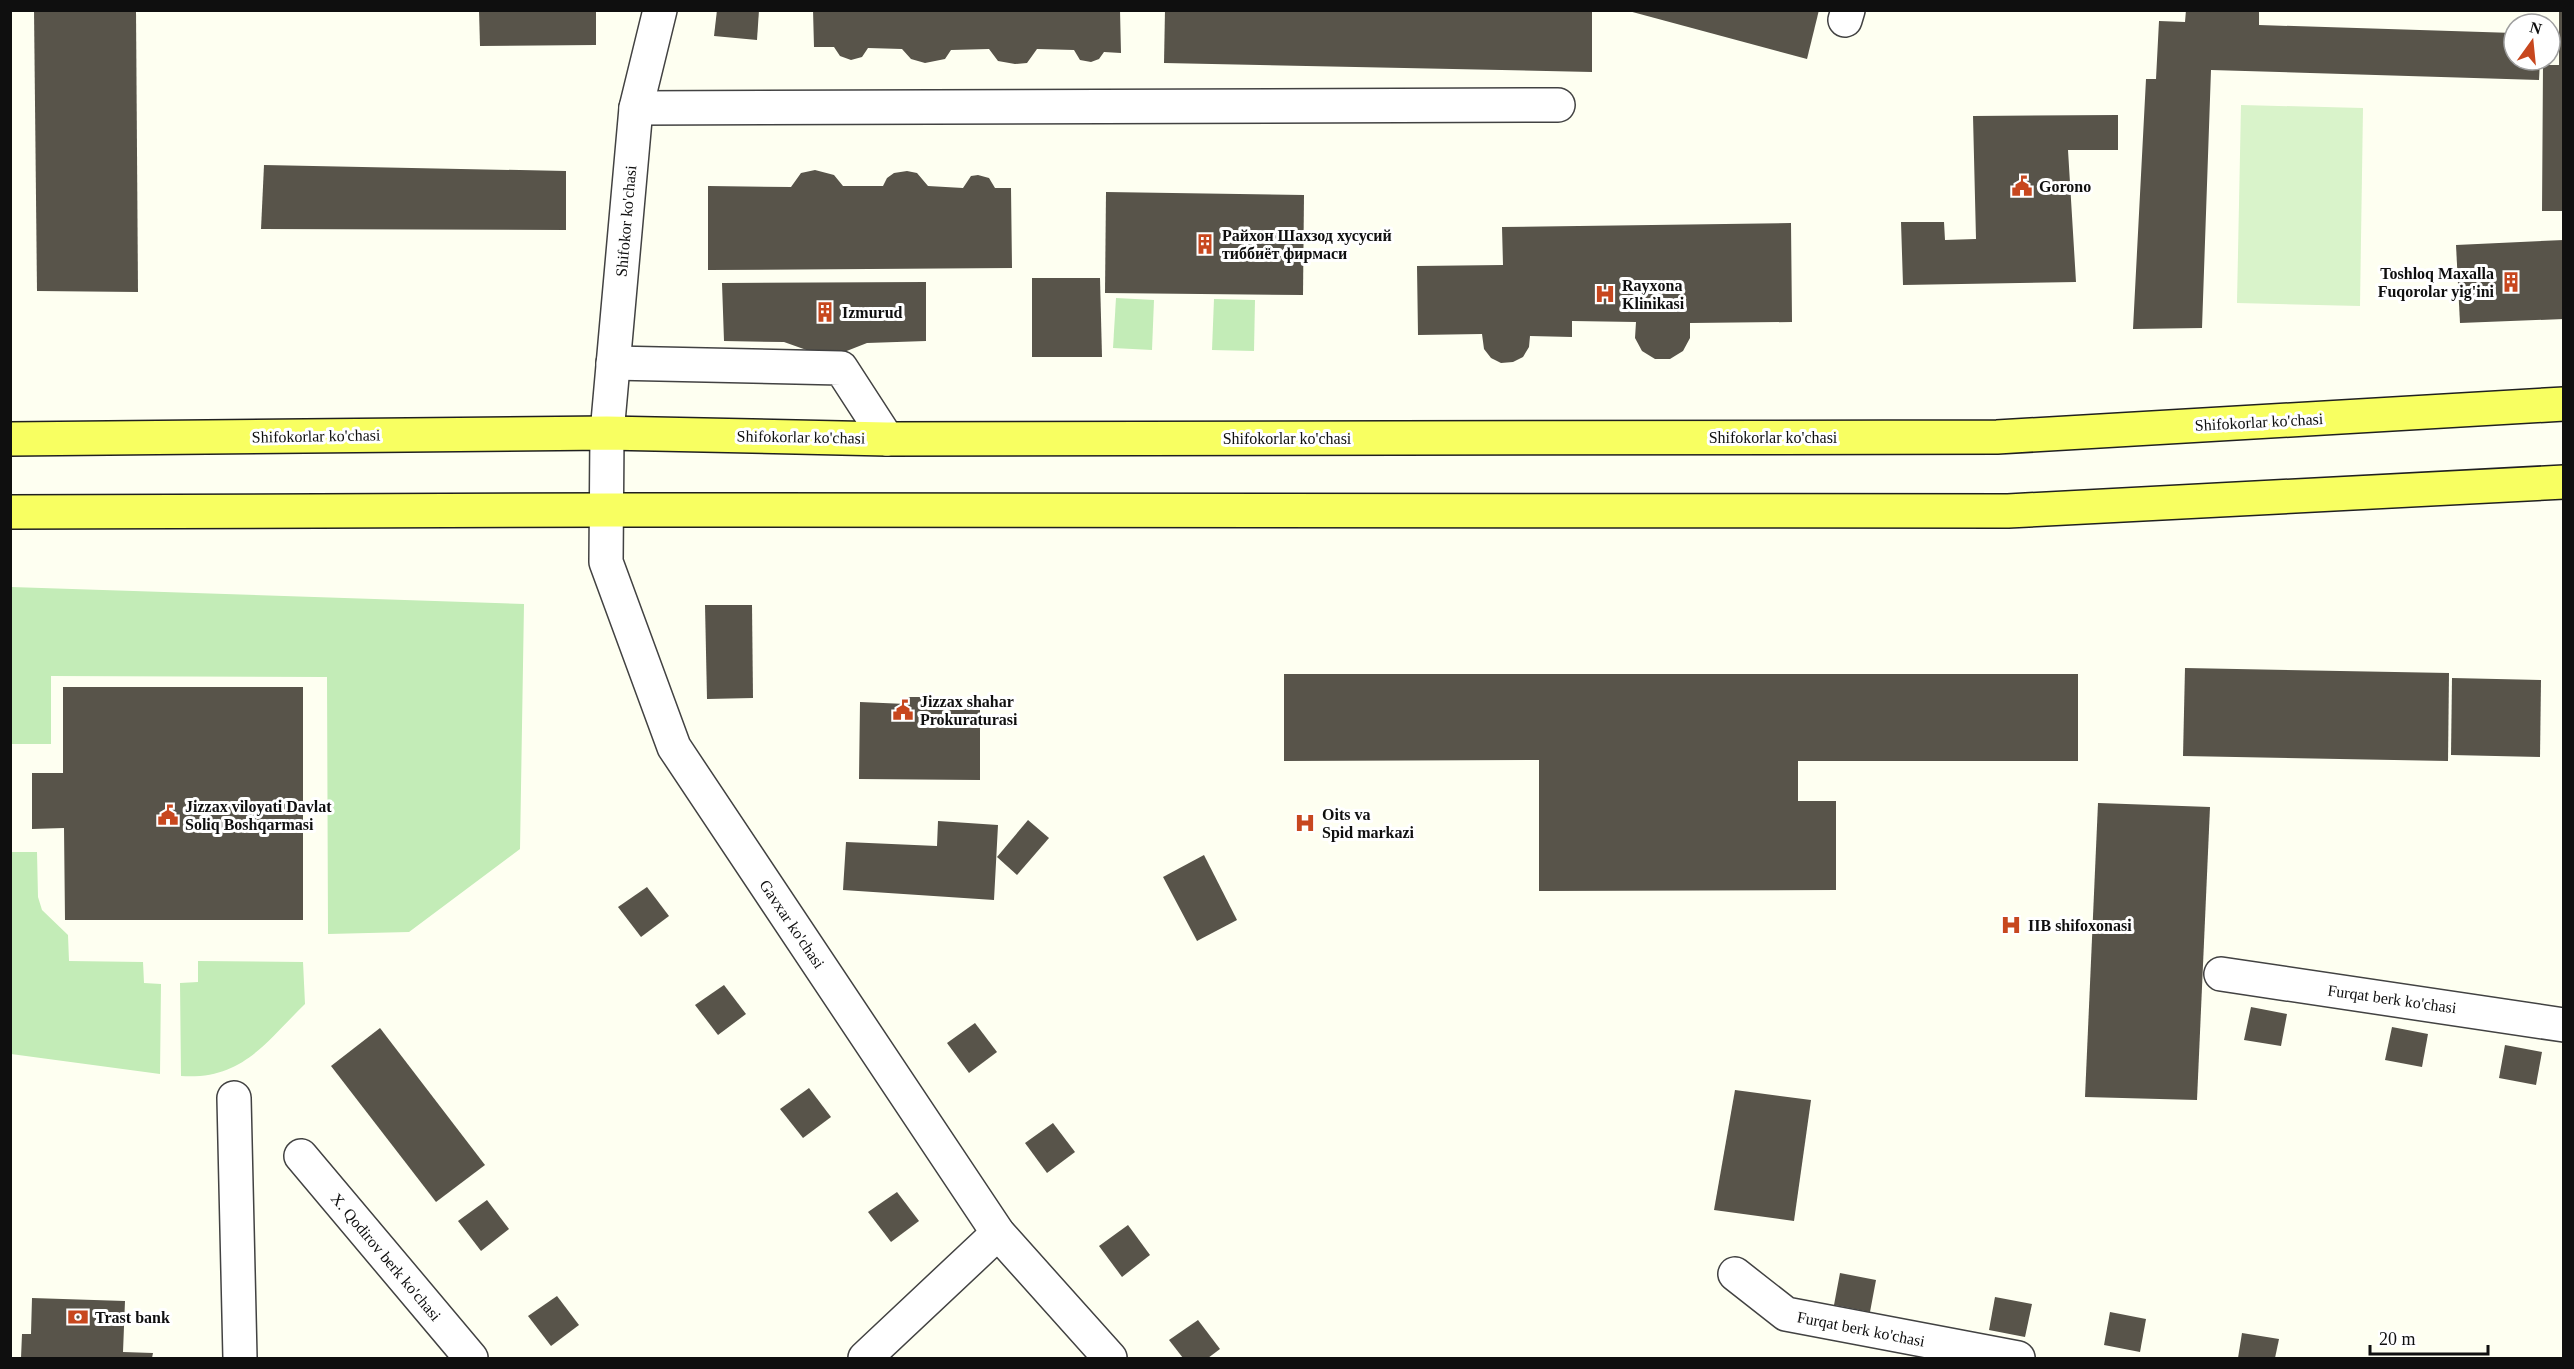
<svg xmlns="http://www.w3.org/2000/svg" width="2574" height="1369" font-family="Georgia,serif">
<rect width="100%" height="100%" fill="#fefff1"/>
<!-- green -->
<g fill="#c3ecb7">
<polygon points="1116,298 1154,300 1152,350 1113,348"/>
<polygon points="1214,299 1255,300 1254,351 1212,350"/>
<polygon points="11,587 524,604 520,849 409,932 328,934 327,677 51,676 51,744 11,744"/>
<polygon points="11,852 37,852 38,897 42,910 68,935 69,961 143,962 144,983 161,984 160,1074 11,1054"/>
<path d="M198,961L303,962L305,1004C265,1043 242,1080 181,1076L180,983L198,982Z"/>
</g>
<!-- pitch -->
<polygon fill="#d9f3ca" points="2241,105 2363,108 2360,306 2237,303"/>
<!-- building -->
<g fill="#58544a">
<polygon points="34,10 136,10 138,292 37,291"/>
<polygon points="479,10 596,10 596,45 480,46"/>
<polygon points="717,10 759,10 757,40 714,36"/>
<polygon points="813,10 1120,10 1121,53 1104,52 1099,59 1091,62 1080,60 1074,50 1037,49 1027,63 1015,64 998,61 989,49 951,50 945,59 925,63 911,59 902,49 868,48 862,57 851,60 840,56 834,47 814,47"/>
<polygon points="1165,10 1592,10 1592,72 1164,63"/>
<polygon points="1625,10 1819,10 1807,59"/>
<polygon points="2186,10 2259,10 2259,25 2514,33 2514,60 2540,60 2539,80 2211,70 2202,328 2133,329 2146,79 2156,79 2159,21 2185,22"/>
<polygon points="2559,10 2564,10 2564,211 2542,211 2543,65 2559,65"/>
<polygon points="2118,115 2118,150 2068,150 2076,282 1903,285 1901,222 1944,222 1945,240 1976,239 1973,116"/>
<polygon points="264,165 566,171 566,230 261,229"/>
<polygon points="815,170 834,175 843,186 883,186 887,178 894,173 907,171 917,173 928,186 963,188 971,176 978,175 989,178 995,188 1011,188 1012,268 708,270 708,186 791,187 801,173"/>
<polygon points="1106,192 1304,195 1303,295 1105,293"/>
<polygon points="1791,223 1792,322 1690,323 1690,338 1683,351 1670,359 1655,359 1642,351 1635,338 1636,322 1572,321 1572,337 1530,336 1529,347 1523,357 1513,362 1501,363 1491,358 1484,349 1482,334 1418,335 1417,266 1503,265 1502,227"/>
<polygon points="2564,240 2564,319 2460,323 2456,245"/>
<polygon points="1032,278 1100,278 1102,357 1032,357"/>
<polygon points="926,282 926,341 867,343 839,354 815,353 784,342 724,341 722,283"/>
<polygon points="705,605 752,605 753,698 707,699"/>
<polygon points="2185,668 2449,673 2448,761 2183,756"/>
<polygon points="1284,674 2078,674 2078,761 1798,761 1798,801 1836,801 1836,890 1539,891 1539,760 1284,761"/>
<polygon points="2452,678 2541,680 2540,757 2451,755"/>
<polygon points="63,687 303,687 303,920 65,920 64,828 32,829 32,773 63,773"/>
<polygon points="909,697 936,697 939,704 980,704 980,780 859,779 860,702 906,704"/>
<polygon points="2098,803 2210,807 2197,1100 2085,1097"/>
<polygon points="1028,820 1049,838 1017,875 997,857"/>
<polygon points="938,821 998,825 994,900 843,890 846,842 937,846"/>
<polygon points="1204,855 1237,920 1197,941 1163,877"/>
<polygon points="647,887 669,916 641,937 618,907"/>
<polygon points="724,985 746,1014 718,1035 695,1005"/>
<polygon points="2251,1007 2287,1014 2281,1046 2244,1040"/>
<polygon points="975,1023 997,1052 969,1073 947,1043"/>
<polygon points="2392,1027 2428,1034 2422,1067 2385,1060"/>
<polygon points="380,1028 485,1165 436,1202 331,1066"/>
<polygon points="2505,1045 2542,1052 2536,1085 2499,1078"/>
<polygon points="809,1088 831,1117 803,1138 780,1109"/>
<polygon points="1735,1090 1811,1100 1794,1221 1714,1210"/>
<polygon points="1053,1123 1075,1152 1047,1173 1025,1143"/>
<polygon points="897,1192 919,1221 891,1242 868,1212"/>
<polygon points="487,1200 509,1229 481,1251 458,1221"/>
<polygon points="1128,1225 1150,1255 1122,1277 1099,1246"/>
<polygon points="1840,1273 1876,1280 1870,1312 1834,1305"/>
<polygon points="557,1296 579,1325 551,1346 528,1316"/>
<polygon points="1995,1297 2032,1304 2025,1337 1989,1330"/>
<polygon points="32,1298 125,1301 123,1352 153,1353 152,1358 21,1358 22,1334 31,1334"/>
<polygon points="2110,1312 2146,1319 2140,1352 2104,1345"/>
<polygon points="1198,1320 1220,1349 1208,1358 1183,1358 1169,1340"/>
<polygon points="2242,1333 2279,1339 2275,1358 2238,1358"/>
</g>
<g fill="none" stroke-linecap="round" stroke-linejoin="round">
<!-- minor casing -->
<g stroke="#424242" stroke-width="36">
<g id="minor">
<polyline points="660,10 636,108 607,433 606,562 674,747 998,1233 1110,1358"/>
<polyline points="1845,20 1848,10"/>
<polyline points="636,108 1558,105"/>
<polyline points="613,363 841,368 887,439"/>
<polyline points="2221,974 2564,1025"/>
<polyline points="234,1098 240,1358"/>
<polyline points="301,1156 471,1358"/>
<polyline points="1735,1274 1786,1314 2018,1358"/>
<polyline points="865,1358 998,1233"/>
</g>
</g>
<!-- major casing -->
<g stroke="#202020" stroke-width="36">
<g id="major">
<polyline points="10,439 607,433 887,439 1997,437 2564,404"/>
<polyline points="10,512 607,510 2008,511 2564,482"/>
</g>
</g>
<!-- minor -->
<use href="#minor" stroke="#fff" stroke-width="33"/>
<!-- major -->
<use href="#major" stroke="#f8ff61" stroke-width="33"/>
</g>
<!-- icons -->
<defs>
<g id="civic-bare" transform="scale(1.62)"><path d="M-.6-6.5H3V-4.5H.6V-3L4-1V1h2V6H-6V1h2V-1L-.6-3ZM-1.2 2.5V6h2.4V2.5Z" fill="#c7471e" stroke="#fff" stroke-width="2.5" paint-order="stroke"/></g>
<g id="building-bare" transform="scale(1.62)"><path d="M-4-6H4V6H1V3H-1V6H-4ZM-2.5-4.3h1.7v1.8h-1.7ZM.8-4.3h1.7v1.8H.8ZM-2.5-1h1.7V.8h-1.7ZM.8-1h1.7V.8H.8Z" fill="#c7471e" stroke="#fff" stroke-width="2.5" paint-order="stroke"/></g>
<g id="hospital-bare" transform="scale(1.62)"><path d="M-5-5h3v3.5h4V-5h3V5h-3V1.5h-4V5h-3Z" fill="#c7471e" stroke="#fff" stroke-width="2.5" paint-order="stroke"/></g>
<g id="bank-bare" transform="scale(1.62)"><path d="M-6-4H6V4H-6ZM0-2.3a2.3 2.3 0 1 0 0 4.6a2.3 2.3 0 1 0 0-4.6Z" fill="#c7471e" stroke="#fff" stroke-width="2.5" paint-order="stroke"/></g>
</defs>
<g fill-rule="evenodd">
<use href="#civic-bare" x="2022" y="186"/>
<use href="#building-bare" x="1205" y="244"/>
<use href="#building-bare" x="2511" y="282"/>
<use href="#hospital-bare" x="1605" y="294"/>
<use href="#building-bare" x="825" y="312"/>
<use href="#civic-bare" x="903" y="710"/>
<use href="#civic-bare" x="168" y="815"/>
<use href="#hospital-bare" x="1305" y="823"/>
<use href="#hospital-bare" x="2011" y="925"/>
<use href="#bank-bare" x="78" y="1317"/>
</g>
<g text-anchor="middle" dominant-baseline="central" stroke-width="6" stroke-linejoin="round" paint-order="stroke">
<!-- poi labels -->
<g font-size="16" font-weight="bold" fill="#0f0f0f" stroke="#fff" text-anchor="start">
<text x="2039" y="186">Gorono</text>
<text x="1222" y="235">Райхон Шахзод хусусий<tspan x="1222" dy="18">тиббиёт фирмаси</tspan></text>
<text x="2494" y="273" text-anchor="end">Toshloq Maxalla<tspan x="2494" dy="18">Fuqorolar yig'ini</tspan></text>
<text x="1622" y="285">Rayxona<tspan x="1622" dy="18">Klinikasi</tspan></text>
<text x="842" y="312">Izmurud</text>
<text x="920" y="701">Jizzax shahar<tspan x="920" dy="18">Prokuraturasi</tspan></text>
<text x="185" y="806">Jizzax viloyati Davlat<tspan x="185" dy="18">Soliq Boshqarmasi</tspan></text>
<text x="1322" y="814">Oits va<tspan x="1322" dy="18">Spid markazi</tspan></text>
<text x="2028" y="925">IIB shifoxonasi</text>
<text x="95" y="1317">Trast bank</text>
</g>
<!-- street labels -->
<g font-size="16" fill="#0f0f0f" stroke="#fff">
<text transform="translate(626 221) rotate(-85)">Shifokor ko'chasi</text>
<text transform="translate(2259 422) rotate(-3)">Shifokorlar ko'chasi</text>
<text transform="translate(316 436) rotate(-1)">Shifokorlar ko'chasi</text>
<text transform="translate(801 437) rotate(1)">Shifokorlar ko'chasi</text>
<text x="1773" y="437">Shifokorlar ko'chasi</text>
<text x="1287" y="438">Shifokorlar ko'chasi</text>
<text transform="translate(792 924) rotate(56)">Gavxar ko'chasi</text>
<text transform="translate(2392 999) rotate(8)">Furqat berk ko'chasi</text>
<text transform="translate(386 1257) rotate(50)">X. Qodirov berk ko'chasi</text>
<text transform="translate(1861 1329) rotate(11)">Furqat berk ko'chasi</text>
</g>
</g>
<!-- border -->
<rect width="2574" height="1369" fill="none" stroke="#0f0f0f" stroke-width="24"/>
<!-- north arrow -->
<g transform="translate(2532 42) rotate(15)"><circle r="28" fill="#ffffff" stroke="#9f9f9f" stroke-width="1.5"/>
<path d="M0-4.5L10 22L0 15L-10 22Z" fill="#c7471e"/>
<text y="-9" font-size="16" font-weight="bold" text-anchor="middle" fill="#0f0f0f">N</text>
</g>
<!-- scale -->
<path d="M2370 1345v9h118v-9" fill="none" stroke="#0f0f0f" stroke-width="3"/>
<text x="2379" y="1345" font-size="18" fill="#0f0f0f" stroke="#ffffff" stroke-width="4.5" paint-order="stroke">20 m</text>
</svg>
